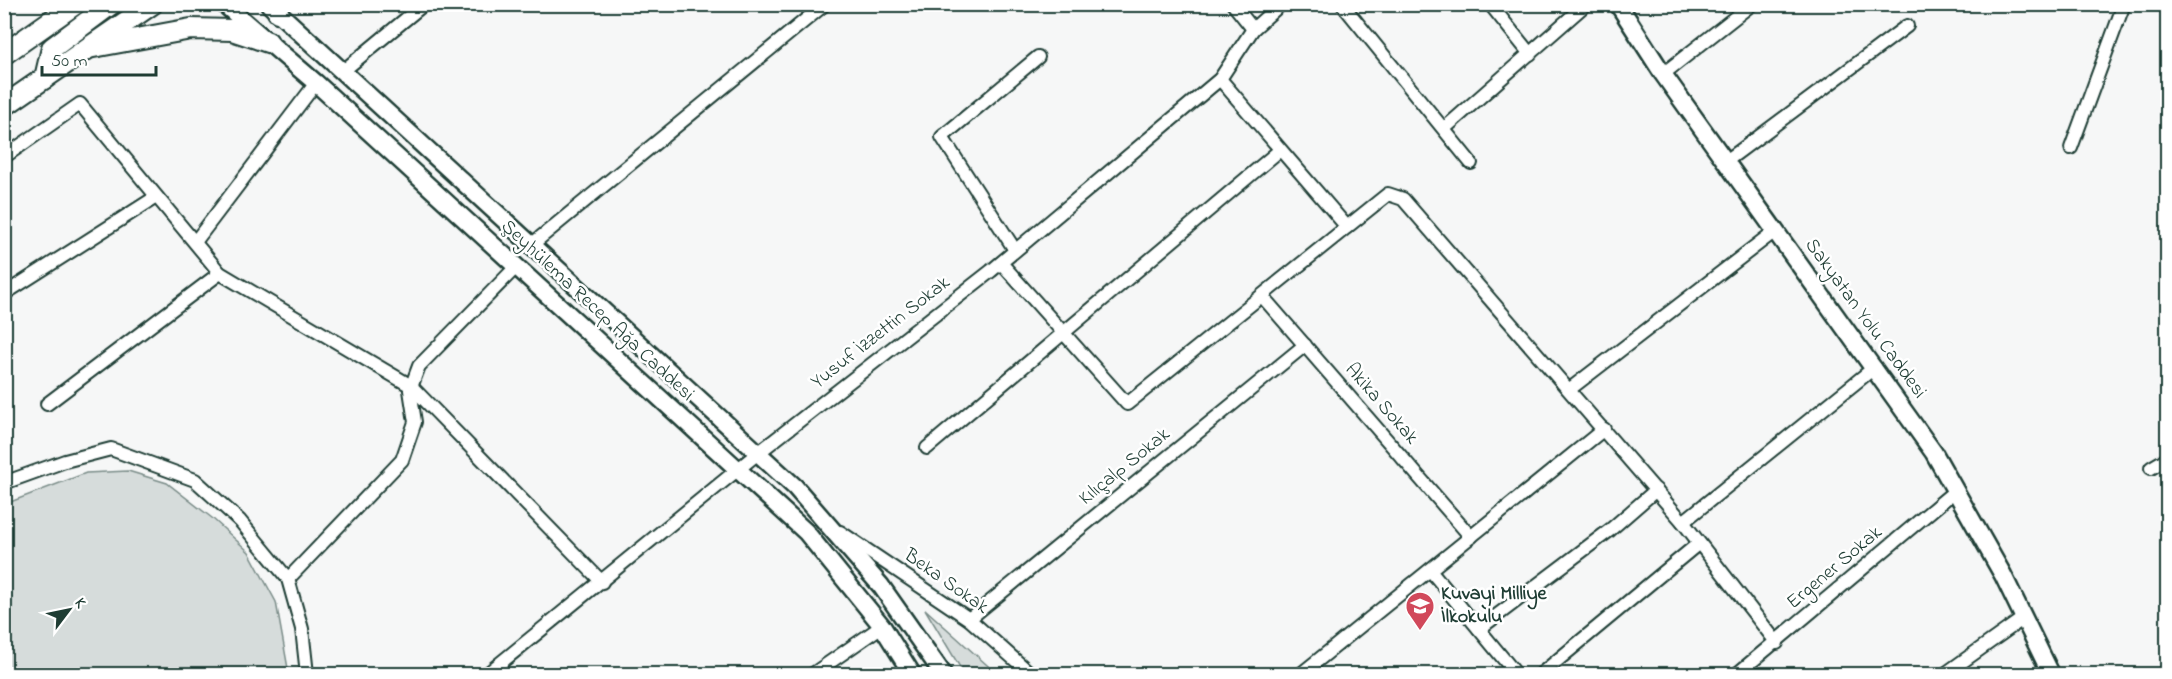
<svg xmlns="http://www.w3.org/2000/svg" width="2172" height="679" font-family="'Indie Flower',sans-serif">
<rect width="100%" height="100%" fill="#f6f7f7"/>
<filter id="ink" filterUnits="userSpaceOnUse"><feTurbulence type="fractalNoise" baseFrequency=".0167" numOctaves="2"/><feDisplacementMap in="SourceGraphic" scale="12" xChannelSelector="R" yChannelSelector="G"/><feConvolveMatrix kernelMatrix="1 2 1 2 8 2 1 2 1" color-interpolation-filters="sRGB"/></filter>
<g filter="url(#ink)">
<!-- green -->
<g fill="#d6dcdb" stroke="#7a8c88" stroke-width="1.5">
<polygon points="128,471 167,483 212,518 249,552 276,602 289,674 5,674 5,504 86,473"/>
<polygon points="925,609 997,674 964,674"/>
</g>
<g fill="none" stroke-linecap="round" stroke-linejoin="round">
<!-- minor casing -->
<g stroke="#1f3d34" stroke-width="16">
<g id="minor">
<polyline points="1233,4 1253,29"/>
<polyline points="1342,4 1471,163"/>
<polyline points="1490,4 1530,54"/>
<polyline points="343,71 424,4"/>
<polyline points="1663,74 1752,4"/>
<polyline points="1220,79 1347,227"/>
<polyline points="1445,128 1586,4"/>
<polyline points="2071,148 2124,4"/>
<polyline points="4,157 80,104 220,273 411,386 602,582"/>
<polyline points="1725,162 1907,26"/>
<polyline points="195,242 316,83"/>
<polyline points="530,246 825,4"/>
<polyline points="1015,250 942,137 1038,57"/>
<polyline points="1001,263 1127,404 1388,194 1403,199 1683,522 1777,643"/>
<polyline points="4,294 156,197"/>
<polyline points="1262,296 1471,537"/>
<polyline points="1570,389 1775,231"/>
<polyline points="47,404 220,273"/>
<polyline points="927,448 1280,150"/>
<polyline points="2151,468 2168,458"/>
<polyline points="4,483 65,461 111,449 195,480 240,521 288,579 302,629 307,674"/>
<polyline points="1683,522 1875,367"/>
<polyline points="840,532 969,619 1031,674"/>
<polyline points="1431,571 1516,674"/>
<polyline points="288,579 402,460 415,422 410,390 419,366 517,266"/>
<polyline points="969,619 1305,345"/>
<polyline points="1479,629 1610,530 1656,490"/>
<polyline points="487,674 758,453 991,271 1220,79 1253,29 1281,4"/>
<polyline points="813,674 882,626"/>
<polyline points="1301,674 1604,429"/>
<polyline points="1541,674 1699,543"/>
<polyline points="1737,674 1956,490"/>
<polyline points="1945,674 2025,617"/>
</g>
</g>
<!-- tertiary casing -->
<g stroke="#1f3d34" stroke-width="21">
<g id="tertiary">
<polyline points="224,4 316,83 806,532 882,626 912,674"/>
<polyline points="269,4 795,487 881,586 943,674"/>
<polyline points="1618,4 1663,74 1934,453 2003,575 2051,674"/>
</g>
</g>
<!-- primary casing -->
<g stroke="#1f3d34" stroke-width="24">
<g id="primary">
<polyline points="277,4 278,12"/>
<polyline points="88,48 191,29 232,30 268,42"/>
<polyline points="4,54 75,4"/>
<polyline points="45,78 52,48 111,4"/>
<polyline points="4,106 152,4"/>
</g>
</g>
<!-- minor -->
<use href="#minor" stroke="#fff" stroke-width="12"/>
<!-- tertiary -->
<use href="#tertiary" stroke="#fff" stroke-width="16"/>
<!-- primary -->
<use href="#primary" stroke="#fff" stroke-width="20"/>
</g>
</g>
<!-- icons -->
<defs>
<g id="school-pin" transform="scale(1.5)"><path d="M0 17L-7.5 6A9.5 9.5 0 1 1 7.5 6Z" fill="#d1495b" stroke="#fff"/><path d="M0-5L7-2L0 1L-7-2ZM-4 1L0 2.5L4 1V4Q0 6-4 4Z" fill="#fff"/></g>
</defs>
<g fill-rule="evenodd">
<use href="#school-pin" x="1420" y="606"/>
</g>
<g text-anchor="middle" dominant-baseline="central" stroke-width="5" stroke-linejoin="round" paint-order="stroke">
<!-- street labels -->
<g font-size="20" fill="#1f3d34" stroke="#fff">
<text transform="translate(597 311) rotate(43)">Şeyhülema Recep Ağa Caddesi</text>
<text transform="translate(1865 319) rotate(54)">Sakyatan Yolu Caddesi</text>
<text transform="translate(881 333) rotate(-38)">Yusuf İzzettin Sokak</text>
<text transform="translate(1381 404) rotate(49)">Akika Sokak</text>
<text transform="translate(1125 467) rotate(-39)">Kılıçalp Sokak</text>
<text transform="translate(1835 568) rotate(-40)">Ergener Sokak</text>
<text transform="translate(946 582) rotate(35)">Beka Sokak</text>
</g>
<!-- poi labels -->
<g font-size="20" font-weight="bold" fill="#1f3d34" stroke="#fff" text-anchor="start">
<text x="1441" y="594">Kuvayi Milliye<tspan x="1441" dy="23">İlkokulu</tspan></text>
</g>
</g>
<!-- margin -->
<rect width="2172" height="679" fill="none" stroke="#fff" stroke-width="24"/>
<rect x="12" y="12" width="2148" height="655" fill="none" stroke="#1f3d34" stroke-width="2" filter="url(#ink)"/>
<!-- north arrow -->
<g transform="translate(69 610) rotate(58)" stroke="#ffffff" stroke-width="4.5" paint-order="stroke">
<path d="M0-4.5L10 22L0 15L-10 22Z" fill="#1f3d34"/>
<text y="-9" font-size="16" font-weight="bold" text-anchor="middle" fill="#1f3d34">K</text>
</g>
<!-- scale -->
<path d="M42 66v9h114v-9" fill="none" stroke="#1f3d34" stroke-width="3"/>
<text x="51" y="66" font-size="18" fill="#1f3d34" stroke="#ffffff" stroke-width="4.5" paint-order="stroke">50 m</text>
</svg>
